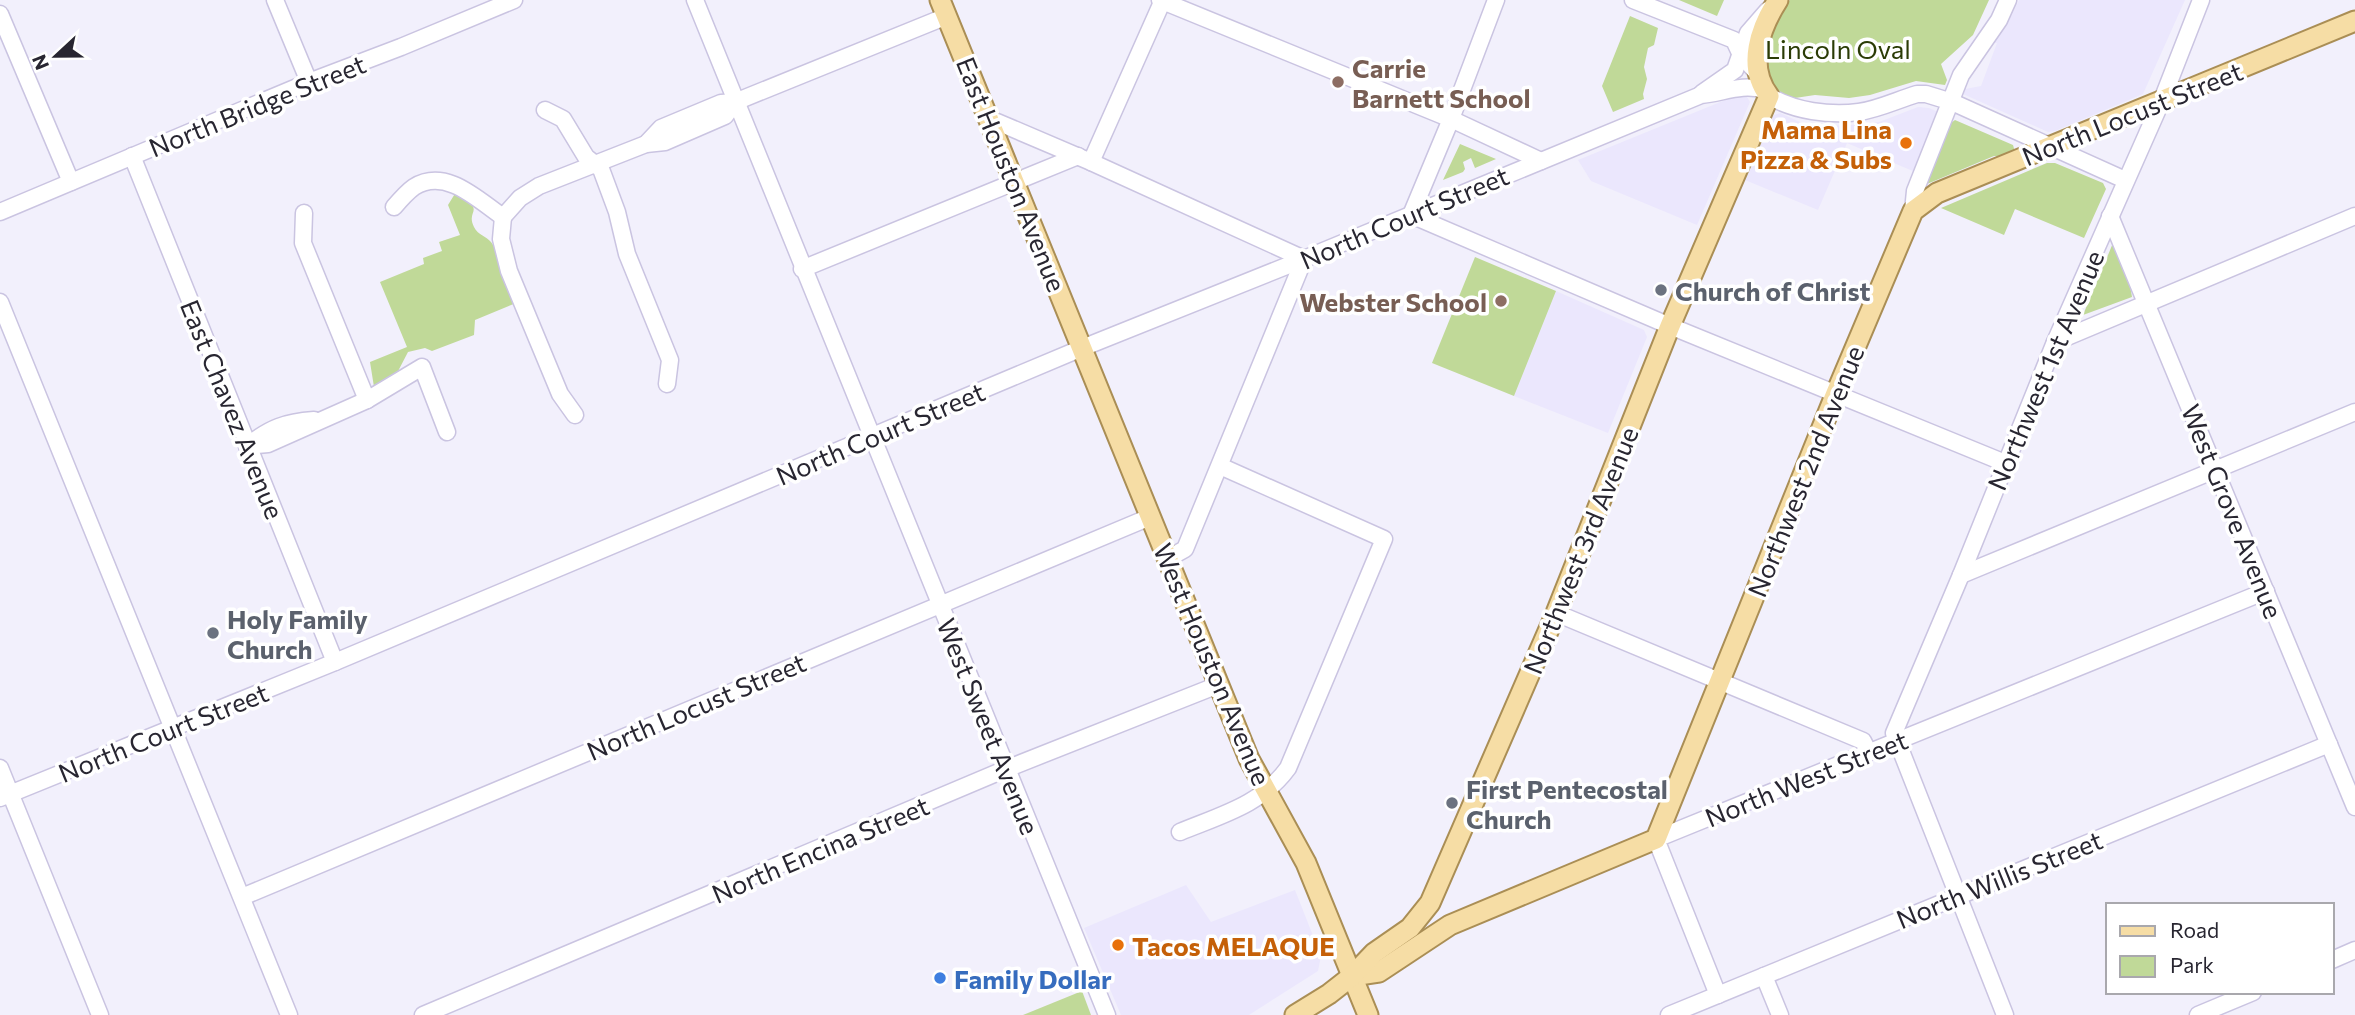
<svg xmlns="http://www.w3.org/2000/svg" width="2355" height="1015" font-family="Commissioner,sans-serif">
<rect width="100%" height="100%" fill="#f2f0fc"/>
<!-- built -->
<g fill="#ebe7fd">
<polygon points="2019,0 2185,0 2143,94 2055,131 2048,132 1963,94 1965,89 1981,86 1997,43 1990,43 2009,20"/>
<polygon points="1740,94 1746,95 1750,102 1697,225 1591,181 1578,160"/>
<polygon points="1918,107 1929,108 1938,112 1939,118 1915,172 1847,143 1818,210 1745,180 1772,116 1780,113 1800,122 1826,126 1852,125 1879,122"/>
<polygon points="1556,291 1644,330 1647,337 1608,433 1514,396"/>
<polygon points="1186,885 1211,922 1295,890 1321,956 1318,971 1249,1015 1121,1015 1084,928"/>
</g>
<!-- green -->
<g fill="#c0d998">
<polygon points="1679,0 1724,0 1717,16"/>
<polygon points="1790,0 1989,0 1973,35 1941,64 1947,80 1945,85 1916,81 1870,95 1849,98 1815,95 1795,98 1775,91 1766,75 1765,43 1783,9"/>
<polygon points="1630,16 1658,28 1654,45 1648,48 1644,67 1647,79 1643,94 1644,99 1613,112 1602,86"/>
<polygon points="1955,120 2013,145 2015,152 2003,156 1994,156 1927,184 1925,183 1951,123"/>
<polygon points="1460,144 1496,159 1475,168 1471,158 1463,162 1465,169 1463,172 1443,180"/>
<polygon points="2047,163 2055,163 2103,183 2106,189 2084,238 2015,209 2004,235 1941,208"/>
<path d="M456,192C488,212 465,209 474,227C478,235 486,236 491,242C500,253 510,288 516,303L475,320L474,335L432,351L425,348L408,352L395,377L374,387L370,362L407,347L380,282L424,264L423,258L442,251L439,242L460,235L448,205Z"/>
<polygon points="2113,243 2120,246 2126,262 2132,297 2083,315"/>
<polygon points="1475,257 1556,291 1514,396 1432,363"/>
<polygon points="1082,991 1091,1015 1023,1015"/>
</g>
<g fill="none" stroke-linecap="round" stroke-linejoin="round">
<!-- minor casing -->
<g stroke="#cac4e1" stroke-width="19">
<g id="minor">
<polyline points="275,0 309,82"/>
<polyline points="695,0 1107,1015"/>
<polyline points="1160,0 1451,119 1541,161"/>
<polyline points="1496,0 1451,119 1411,215 1670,326 2005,463"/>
<polyline points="1633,0 1734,40 1741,55 1758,74"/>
<polyline points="0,14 71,182"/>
<polyline points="1702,93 1735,70 1748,33 1768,10"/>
<path d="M1769,96C1794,111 1830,116 1859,112C1879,109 1897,100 1917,94H1926L1952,102L2125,180"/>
<polyline points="545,110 563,119 586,157 601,169 617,212 627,254 670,360 667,384"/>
<polyline points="990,119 1091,162 1304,259 1185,549 1167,559"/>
<polyline points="646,144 661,128 721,103 735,102 947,16"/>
<polyline points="132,156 335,662"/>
<polyline points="1091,162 1163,0"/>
<path d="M394,207C400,200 407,192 414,187C446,167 478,200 503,217"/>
<polyline points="1913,211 1915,191 1961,75 1999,20 2008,0"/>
<polyline points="0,212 309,82 401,47 514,0"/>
<polyline points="304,213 303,243 367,400"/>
<polyline points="2110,216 2355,807"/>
<polyline points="503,217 520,198 539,186 646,144 665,142 725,116 735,102"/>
<polyline points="503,217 501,239 509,271 560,394 575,415"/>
<polyline points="802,269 1078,156"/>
<polyline points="0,302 289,1015"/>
<polyline points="2055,342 2355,216"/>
<polyline points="247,446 268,444 367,400 422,367 447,432"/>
<path d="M247,446C270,428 285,422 314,420"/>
<polyline points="1961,575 2355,412"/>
<polyline points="1556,613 1863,741 1868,751"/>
<polyline points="0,768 100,1015"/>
<path d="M0,798L335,662L1082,348L1304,259L1701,95C1723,93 1742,83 1764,90"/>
<path d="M1180,832C1221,815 1261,805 1288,768L1384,539L1220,466"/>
<polyline points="242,897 1150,517"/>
<polyline points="2332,960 2355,950"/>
<polyline points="1764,976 1780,1015"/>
<polyline points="1718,995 1656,839 2266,591"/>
<polyline points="423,1015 1006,769 1218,685"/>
<polyline points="1669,1015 2329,744"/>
<polyline points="2005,1015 1894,733 1961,575 2055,342 2162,100 2201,0"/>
<polyline points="2198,1015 2253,992"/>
</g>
</g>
<!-- major casing -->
<g stroke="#aa8e55" stroke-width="23">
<g id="major">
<polyline points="940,0 1249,759 1306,863 1368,1015"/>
<polyline points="1352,976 1379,972 1450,925 1656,839 1836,393 1913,211 1937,193 2355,21"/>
<path d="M1295,1015L1329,994L1352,976L1374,953L1410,928L1430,903L1556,613L1670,326L1769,96C1746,66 1760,28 1778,0"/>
</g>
</g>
<!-- minor -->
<use href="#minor" stroke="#fff" stroke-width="16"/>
<!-- major -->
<use href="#major" stroke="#f6dda5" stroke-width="19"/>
</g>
<!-- markers -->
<g fill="#8d6e63" stroke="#fff" stroke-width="2.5">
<circle cx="1338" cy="82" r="7"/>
<circle cx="1501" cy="301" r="7"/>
</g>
<g fill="#e8710a" stroke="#fff" stroke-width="2.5">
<circle cx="1906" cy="143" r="7"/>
<circle cx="1118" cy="945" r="7"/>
</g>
<g fill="#6b7280" stroke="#fff" stroke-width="2.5">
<circle cx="1661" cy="290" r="7"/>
<circle cx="213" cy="633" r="7"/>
<circle cx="1452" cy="803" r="7"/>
</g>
<circle fill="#3f7fe0" stroke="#fff" stroke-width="2.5" cx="940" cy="978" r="7"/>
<g text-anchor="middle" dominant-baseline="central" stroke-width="7" stroke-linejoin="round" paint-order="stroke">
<!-- park labels -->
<g font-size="26" fill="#2b3c06" stroke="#fff">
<text x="1838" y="48">Lincoln Oval</text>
</g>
<!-- education labels -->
<g font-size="26" font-weight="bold" fill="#785e54" stroke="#fff" text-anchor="start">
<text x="1352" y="67">Carrie<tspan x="1352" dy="30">Barnett School</tspan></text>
<text x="1487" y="301" text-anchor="end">Webster School</text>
</g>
<!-- street labels -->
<g font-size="26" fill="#282631" stroke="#fff">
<text transform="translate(257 105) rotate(-22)">North Bridge Street</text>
<text transform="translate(2132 113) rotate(-22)">North Locust Street</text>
<text transform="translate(1012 174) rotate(68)">East Houston Avenue</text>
<text transform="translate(1404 217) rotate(-23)">North Court Street</text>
<text transform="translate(2045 370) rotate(-67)">Northwest 1st Avenue</text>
<text transform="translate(233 409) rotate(68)">East Chavez Avenue</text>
<text transform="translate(880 433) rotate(-23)">North Court Street</text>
<text transform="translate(1805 471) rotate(-68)">Northwest 2nd Avenue</text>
<text transform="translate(2233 511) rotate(68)">West Grove Avenue</text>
<text transform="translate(1580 550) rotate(-68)">Northwest 3rd Avenue</text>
<text transform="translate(1213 664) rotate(67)">West Houston Avenue</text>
<text transform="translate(696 706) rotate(-23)">North Locust Street</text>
<text transform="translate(989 726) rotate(68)">West Sweet Avenue</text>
<text transform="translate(163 732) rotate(-22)">North Court Street</text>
<text transform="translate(1806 778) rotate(-22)">North West Street</text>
<text transform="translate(820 849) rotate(-23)">North Encina Street</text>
<text transform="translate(1999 879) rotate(-22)">North Willis Street</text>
</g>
<!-- food labels -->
<g font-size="26" font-weight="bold" fill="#c56008" stroke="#fff" text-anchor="end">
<text x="1892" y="128">Mama Lina<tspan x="1892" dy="30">Pizza &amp; Subs</tspan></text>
<text x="1132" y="945" text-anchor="start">Tacos MELAQUE</text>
</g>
<!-- worship labels -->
<g font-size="26" font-weight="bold" fill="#5b616d" stroke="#fff" text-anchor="start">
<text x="1675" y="290">Church of Christ</text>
<text x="227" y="618">Holy Family<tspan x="227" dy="30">Church</tspan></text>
<text x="1466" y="788">First Pentecostal<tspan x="1466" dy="30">Church</tspan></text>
</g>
<!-- shop labels -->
<g font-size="26" font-weight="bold" fill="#366cbe" stroke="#fff" text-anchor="start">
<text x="954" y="978">Family Dollar</text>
</g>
</g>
<!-- legend -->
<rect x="2106" y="903" width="228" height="91" fill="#ffffff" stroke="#a9a8ad" stroke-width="2"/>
<rect x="2120" y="926" width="35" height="10" fill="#f6dda5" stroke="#a9a8ad" stroke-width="2"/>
<text x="2170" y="938" font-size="21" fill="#282631">Road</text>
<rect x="2120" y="956" width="35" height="21" fill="#c0d998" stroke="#a9a8ad" stroke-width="2"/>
<text x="2170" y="973" font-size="21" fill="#282631">Park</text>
<!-- north arrow -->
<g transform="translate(56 56) rotate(248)" stroke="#ffffff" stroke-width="5" paint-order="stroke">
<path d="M0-5L12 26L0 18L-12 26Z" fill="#282631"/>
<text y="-10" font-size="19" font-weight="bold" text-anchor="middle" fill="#282631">N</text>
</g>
</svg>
